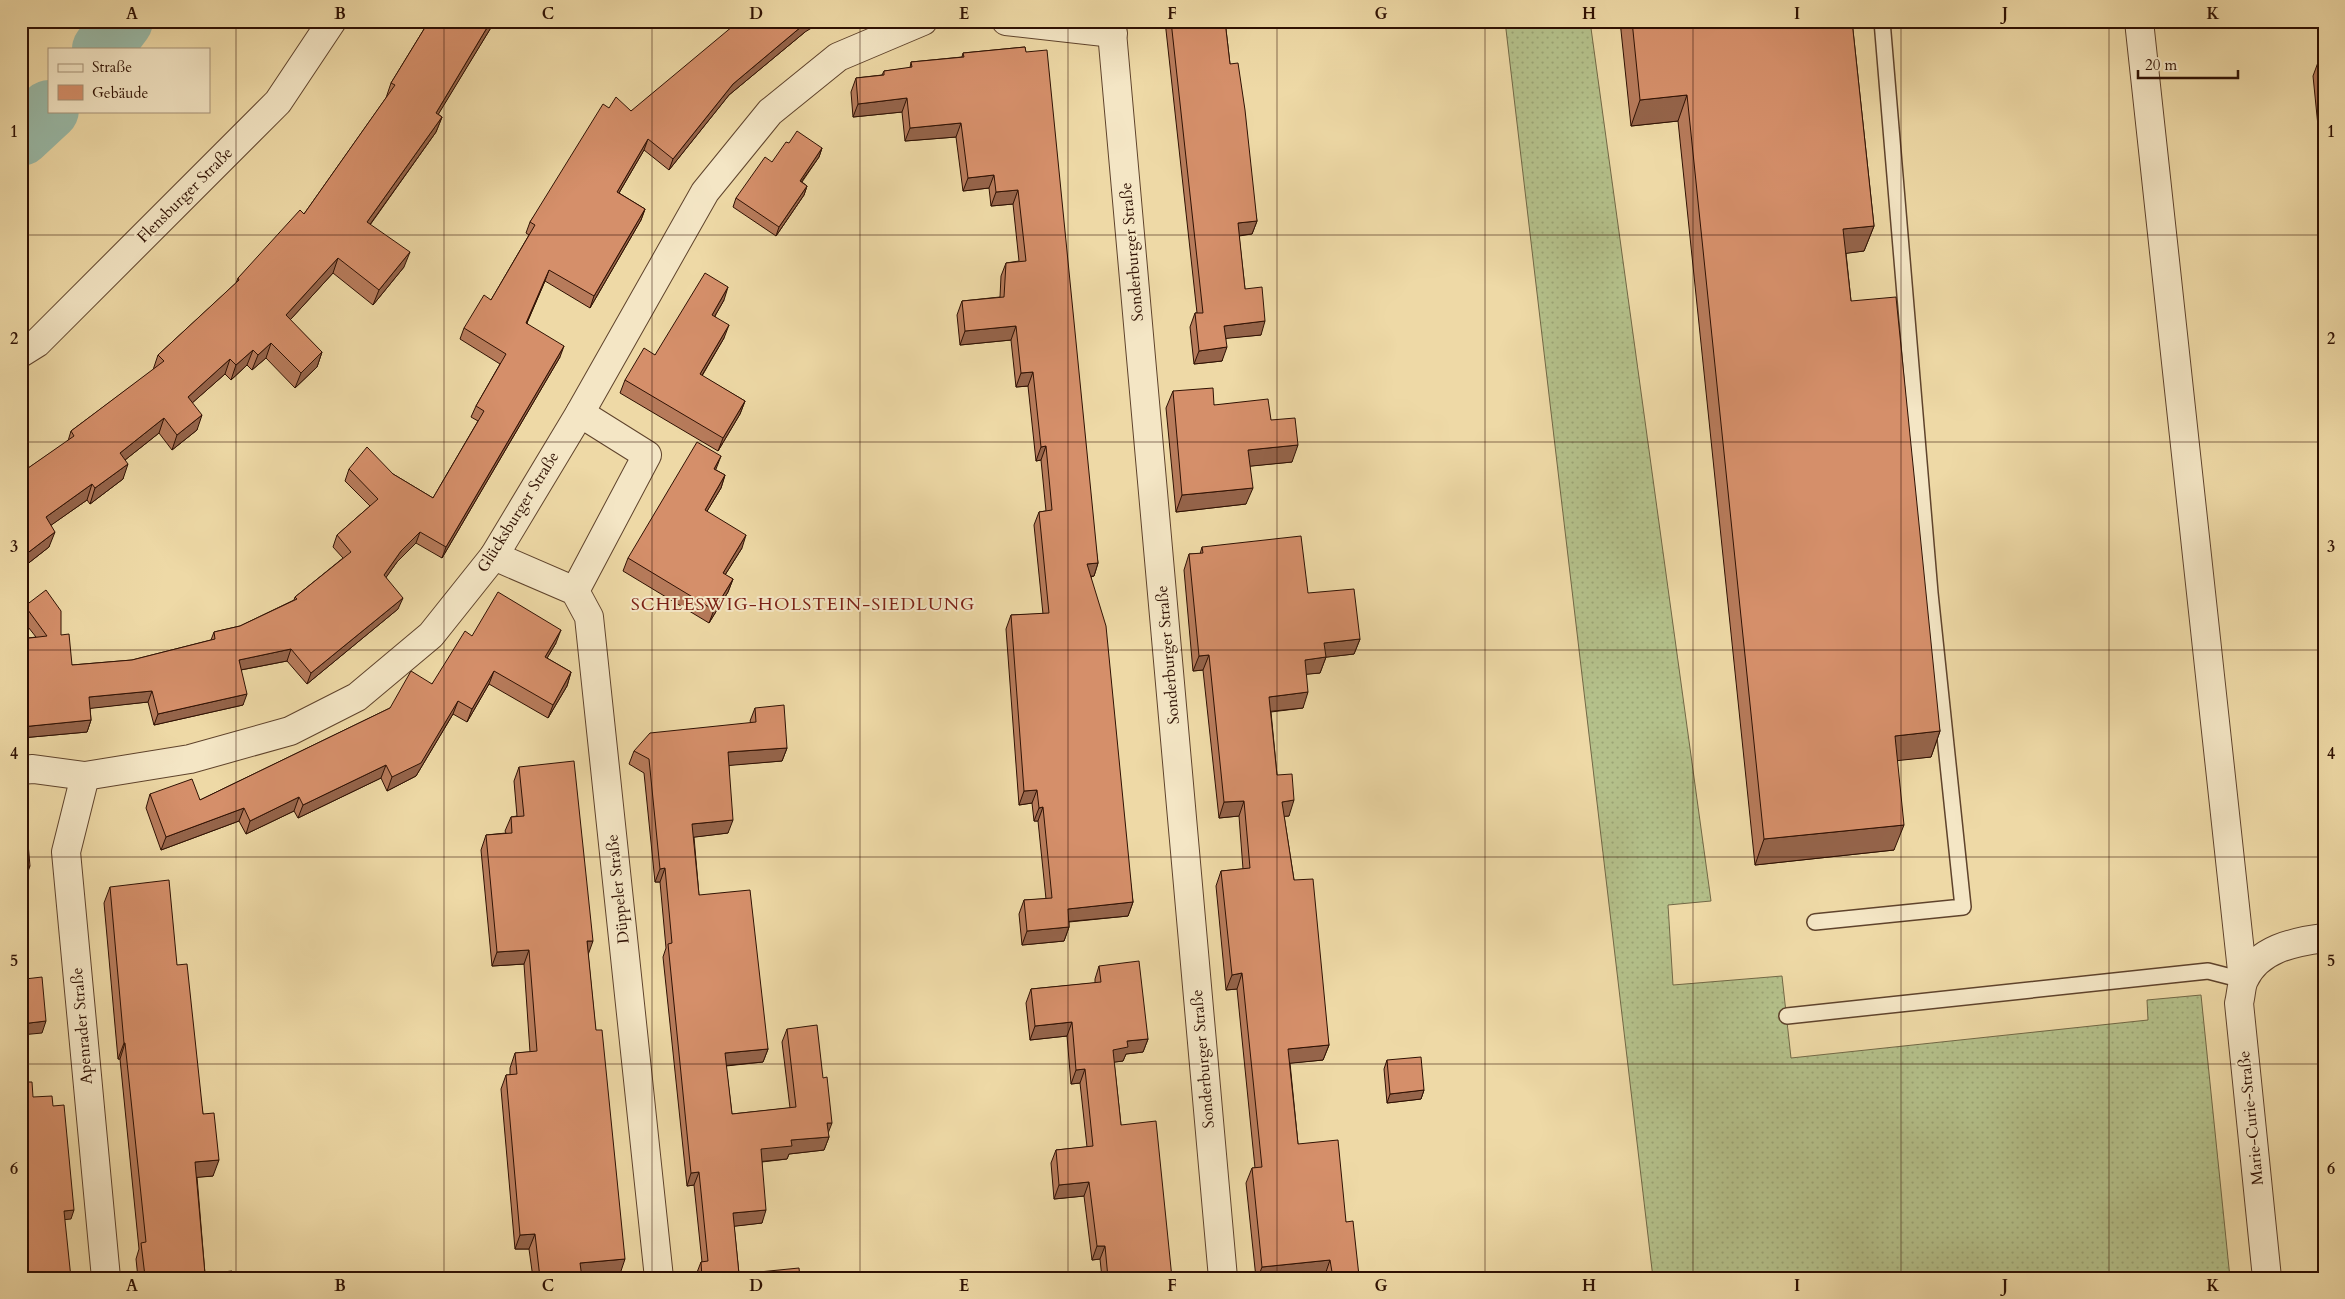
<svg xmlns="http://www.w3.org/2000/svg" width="2345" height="1299" font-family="Cardo,serif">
<defs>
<pattern id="grass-dots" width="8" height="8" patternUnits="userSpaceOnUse" patternTransform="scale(1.25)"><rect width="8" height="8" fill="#b4c08a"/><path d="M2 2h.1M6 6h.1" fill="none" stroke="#9ba475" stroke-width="1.8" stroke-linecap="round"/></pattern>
</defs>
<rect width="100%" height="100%" fill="#eed9a6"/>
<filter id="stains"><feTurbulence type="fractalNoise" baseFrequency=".004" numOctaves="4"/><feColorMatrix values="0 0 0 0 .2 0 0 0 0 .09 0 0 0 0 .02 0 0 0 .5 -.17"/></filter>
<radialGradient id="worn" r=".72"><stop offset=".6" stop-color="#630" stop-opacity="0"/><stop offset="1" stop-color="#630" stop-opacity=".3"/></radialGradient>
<!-- grass -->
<polygon fill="url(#grass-dots)" stroke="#726846" points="1505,21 1590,21 1711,901 1668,905 1673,985 1782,976 1791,1058 2148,1020 2147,1000 2201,995 2230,1278 1653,1278"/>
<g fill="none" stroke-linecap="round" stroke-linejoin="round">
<!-- river -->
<g stroke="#99baa8" stroke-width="60">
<polyline points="102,49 123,21"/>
<polyline points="21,136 49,110"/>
</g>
<!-- service casing -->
<g stroke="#5f432c" stroke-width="18">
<g id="service">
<polyline points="1815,922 1963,907 1930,593 1882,21"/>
<polyline points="1787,1016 2208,971 2243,980"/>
</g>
</g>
<!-- minor casing -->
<g stroke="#5f432c" stroke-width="30">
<g id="minor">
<polyline points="1006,21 1113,33"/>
<polyline points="1111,21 1223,1278"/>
<polyline points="2139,21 2243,980"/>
<polyline points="21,353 37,343 278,102 332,21"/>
<polyline points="494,556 575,591 589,617 659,1278"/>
<polyline points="575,591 647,455 580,413"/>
<polyline points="21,770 33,769 85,776 190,759 290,731 357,697 431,635 494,556 580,413 705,192 770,112 838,57 923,21"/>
<polyline points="85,776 66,852 106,1278"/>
<path d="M2267,1278L2239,1003C2241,996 2241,986 2244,980C2258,949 2293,942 2324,938"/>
</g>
</g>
<!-- service -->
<use href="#service" stroke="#f4e6c5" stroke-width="15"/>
<!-- minor -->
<use href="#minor" stroke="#f4e6c5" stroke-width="28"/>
</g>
<!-- wall -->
<g fill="#b77b5b" stroke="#2f1103">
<polygon points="429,21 495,21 438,114 442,117 436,132 370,225 404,267 373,305 333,273 290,320 322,352 317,367 295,388 266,358 252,370 247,365 231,380 225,374 192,403 197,430 172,450 159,433 125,460 123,479 90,504 87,500 51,525 49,547 21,569 21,473 68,441 71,431 153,370 158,355 236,283 238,278 304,214 386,98 391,83"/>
<polygon points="1165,21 1225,21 1230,64 1257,221 1252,234 1239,236 1245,289 1261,335 1226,338 1222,361 1194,364 1190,327 1195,313 1197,313"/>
<polygon points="1620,21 1852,21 1874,226 1864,251 1846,253 1851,301 1940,731 1931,757 1897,760 1894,850 1755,865 1678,121 1631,126"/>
<polygon points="805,32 729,95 669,170 644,150 619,193 645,209 641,220 590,308 545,281 527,323 560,357 442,558 416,543 397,562 386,577 398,609 307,684 287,661 241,670 243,705 154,725 148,702 90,708 91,720 87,732 21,738 21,639 36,637 21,618 25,606 61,635 72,665 132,660 211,640 214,632 240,626 294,600 295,597 343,558 333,547 337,535 370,506 345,481 349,469 393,474 433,498 478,421 471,417 476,406 500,364 460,339 464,328 491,300 529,235 526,233 530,222 609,108 631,111"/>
<polygon points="2324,46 2324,186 2313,76"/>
<polygon points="1025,47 1098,563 1094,576 1091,577 1133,902 1128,916 1069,922 1069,927 1064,941 1022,945 1019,914 1024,900 1046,899 1038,821 1034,821 1032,803 1019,805 1006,629 1011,615 1043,614 1034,525 1039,512 1046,511 1041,460 1036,461 1028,386 1016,387 1011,340 960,345 957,315 962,301 1000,297 1001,276 1006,263 1019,261 1013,204 991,206 989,188 963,191 956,137 905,141 902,112 853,117 851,92 856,78 882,75 884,71 910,68 911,62 962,57 963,53"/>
<polygon points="822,148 819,157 802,182 807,186 804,195 776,236 733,207 736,198 772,162"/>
<polygon points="724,300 715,316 724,338 702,376 745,401 740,414 718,451 620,393 625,380 655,355"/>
<polygon points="1173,391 1214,405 1271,420 1292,462 1250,466 1246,504 1176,512 1166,408"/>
<polygon points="716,470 725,475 721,488 707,511 742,548 725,575 733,579 728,592 709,623 623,571 628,558"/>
<polygon points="1202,547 1308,593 1360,639 1354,654 1326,657 1320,673 1306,674 1303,708 1271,712 1277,775 1289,816 1284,816 1294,880 1329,1045 1323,1060 1290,1063 1298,1144 1346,1222 1359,1276 1358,1278 1325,1278 1325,1275 1300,1278 1256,1278 1246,1183 1252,1168 1255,1168 1237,989 1226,990 1216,886 1221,871 1243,869 1239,816 1219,818 1203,670 1193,671 1184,570 1189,554 1200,554"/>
<polygon points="472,636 556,643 547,658 571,672 567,686 548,718 489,684 467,722 453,714 416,776 387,791 381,778 298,818 294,811 246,834 239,821 161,850 146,808 150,794 200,800 390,708 432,684"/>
<polygon points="755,708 787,748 782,761 729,765 728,833 694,837 699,895 768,1049 763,1062 726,1066 732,1114 790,1108 782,1042 787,1029 828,1133 829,1137 824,1150 789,1154 787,1159 762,1162 762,1223 734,1226 739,1274 800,1278 696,1278 696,1275 701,1262 702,1262 694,1185 687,1186 663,957 666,948 660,882 655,882 644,773 629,764 634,751 751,723 750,721"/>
<polygon points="519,767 588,954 620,1274 581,1277 582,1278 533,1278 529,1249 515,1249 501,1089 506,1075 510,1075 510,1068 515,1053 530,1052 524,964 492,966 481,850 486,835 506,833 505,831 511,817 517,816 514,781"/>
<polygon points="110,887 177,965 203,1114 213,1176 197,1177 205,1274 233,1278 138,1278 136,1259 139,1249 120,1059 118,1059 104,903"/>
<polygon points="1099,966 1148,1039 1143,1052 1126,1054 1123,1061 1114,1062 1121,1125 1172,1278 1102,1278 1100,1259 1092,1260 1084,1196 1054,1199 1051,1163 1056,1150 1087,1147 1080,1083 1071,1084 1067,1036 1030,1040 1026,1003 1031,989 1095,983 1095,979"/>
<polygon points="1387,1060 1424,1090 1421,1099 1387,1103 1384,1069"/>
</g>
<!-- shaded-wall -->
<g fill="#95644a" stroke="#2f1103">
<polygon points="491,21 495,21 430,128 436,113"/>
<polygon points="808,21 823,21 805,32 729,95 669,170 673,159 733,84"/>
<polygon points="1687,95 1678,121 1631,126 1640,100"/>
<polygon points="907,98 902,112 853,117 858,104"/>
<polygon points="442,117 436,132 361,237 367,222"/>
<polygon points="961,123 956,137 905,141 910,128"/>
<polygon points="648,139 644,150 613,203 617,192"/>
<polygon points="822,148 819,157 796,189 800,181"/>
<polygon points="994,175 989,188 963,191 968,178"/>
<polygon points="807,186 804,195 776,236 779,227"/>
<polygon points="1018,190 1013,204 991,206 996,192"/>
<polygon points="645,209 641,220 590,308 594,296"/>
<polygon points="1257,221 1252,234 1233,236 1238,223"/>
<polygon points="1874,226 1864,251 1834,255 1843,229"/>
<polygon points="410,252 404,267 373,305 379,290"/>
<polygon points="338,258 333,273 280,331 286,315"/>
<polygon points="549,270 545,281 522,334 526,323"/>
<polygon points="728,287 724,300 708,328 712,315"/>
<polygon points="1265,321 1261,335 1220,339 1224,326"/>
<polygon points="729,325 724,338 695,387 700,374"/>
<polygon points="1016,326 1011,340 960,345 965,331"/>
<polygon points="271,343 266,358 252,370 258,355"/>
<polygon points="564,346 560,357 442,558 446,547"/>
<polygon points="1227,347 1222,361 1194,364 1199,351"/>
<polygon points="253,350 247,365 231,380 236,365"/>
<polygon points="322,352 317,367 295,388 301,373"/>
<polygon points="230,359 225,374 182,412 188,397"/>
<polygon points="1033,372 1028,386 1016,387 1021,373"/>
<polygon points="745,401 740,414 718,451 723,438"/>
<polygon points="202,415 197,430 172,450 177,435"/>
<polygon points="164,418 159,433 115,468 120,453"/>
<polygon points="1298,445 1292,462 1242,467 1248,450"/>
<polygon points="1046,446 1041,460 1036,461 1041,447"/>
<polygon points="721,456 716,469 709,482 714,469"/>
<polygon points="128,464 123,479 90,504 95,488"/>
<polygon points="725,475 721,488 700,523 705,510"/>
<polygon points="92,484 87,500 40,533 46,517"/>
<polygon points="1253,488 1246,504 1176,512 1182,495"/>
<polygon points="55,532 49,547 21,569 21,558"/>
<polygon points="420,532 416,543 397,562 380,586 384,575 401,551"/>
<polygon points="746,535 742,548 718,586 723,573"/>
<polygon points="1098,563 1094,576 1082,577 1087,564"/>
<polygon points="733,579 728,592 709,623 714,610"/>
<polygon points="403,598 398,609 307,684 311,673"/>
<polygon points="561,630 556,643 540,670 545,657"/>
<polygon points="1360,639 1354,654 1319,658 1324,643"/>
<polygon points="291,649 287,661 235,671 239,660"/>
<polygon points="1209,655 1203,670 1193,671 1199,656"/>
<polygon points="1326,657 1320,673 1299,675 1305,660"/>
<polygon points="494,671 489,684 467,722 472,709"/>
<polygon points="571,672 567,686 548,718 553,705"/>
<polygon points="152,691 148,702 85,709 89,697"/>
<polygon points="1308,692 1303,708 1264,712 1269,697"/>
<polygon points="247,694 243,705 154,725 158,714"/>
<polygon points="458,701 453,714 416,776 387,791 392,777"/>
<polygon points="91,720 87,732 21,738 21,727"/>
<polygon points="1940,731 1931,757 1885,762 1895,736"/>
<polygon points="787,748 782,761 723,766 728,752"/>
<polygon points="386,765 381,778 298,818 303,805"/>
<polygon points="1037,790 1032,803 1019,805 1024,791"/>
<polygon points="299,797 294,811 246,834 250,821"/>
<polygon points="1294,800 1289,816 1276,817 1282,802"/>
<polygon points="1244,801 1239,816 1219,818 1224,802"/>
<polygon points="1043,807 1038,821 1034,821 1039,808"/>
<polygon points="244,808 239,821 161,850 166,837"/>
<polygon points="733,820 728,833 687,838 692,824"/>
<polygon points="1904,825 1894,850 1755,865 1764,839"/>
<polygon points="30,866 26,877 21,878 21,867"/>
<polygon points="665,868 660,882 655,882 660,869"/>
<polygon points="1133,902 1128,916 1063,922 1068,909"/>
<polygon points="1069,927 1064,941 1022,945 1027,931"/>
<polygon points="587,941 593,941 588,955"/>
<polygon points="529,950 524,964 492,966 497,952"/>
<polygon points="1242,973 1237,989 1226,990 1232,975"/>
<polygon points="46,1021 42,1033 21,1035 21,1024"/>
<polygon points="1072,1022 1067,1036 1030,1040 1035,1026"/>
<polygon points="1148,1039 1143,1052 1126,1054 1123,1061 1108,1063 1113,1050 1127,1041"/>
<polygon points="124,1043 125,1043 120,1059 118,1059"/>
<polygon points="1329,1045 1323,1060 1283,1064 1288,1049"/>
<polygon points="768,1049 763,1062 720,1066 725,1053"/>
<polygon points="1085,1069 1080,1083 1071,1084 1076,1070"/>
<polygon points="1424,1090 1421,1099 1387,1103 1390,1094"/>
<polygon points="827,1123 832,1123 827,1136"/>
<polygon points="829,1137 824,1150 789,1154 787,1159 756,1162 761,1149 791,1140"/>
<polygon points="219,1160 213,1176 190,1178 195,1162"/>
<polygon points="699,1172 694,1185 687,1186 691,1173"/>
<polygon points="1089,1182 1084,1196 1054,1199 1059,1185"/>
<polygon points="74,1210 71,1219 61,1220 64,1211"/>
<polygon points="766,1210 762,1223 728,1227 733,1213"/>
<polygon points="535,1234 529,1249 515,1249 520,1235"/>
<polygon points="1097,1246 1105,1246 1100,1259 1092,1260"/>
<polygon points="625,1259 620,1274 575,1277 580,1263"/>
<polygon points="1330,1260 1325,1275 1300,1278 1258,1278 1262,1267"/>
<polygon points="150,1275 149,1278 144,1278 145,1276"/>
</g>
<!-- building -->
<g fill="#d58f6a" stroke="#2f1103">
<polygon points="429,21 491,21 436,113 442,117 367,222 410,252 379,290 338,258 286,315 322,352 301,373 271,343 258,355 253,350 236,365 230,359 188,397 202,415 177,435 164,418 120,453 128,464 95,488 92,484 46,517 55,532 21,558 21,473 74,436 71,431 164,361 158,355 239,280 238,278 300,210 304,214 395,85 391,83"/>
<polygon points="739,21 808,21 733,84 673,159 648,139 617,192 645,209 594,296 549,270 526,323 564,346 446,547 420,532 401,551 384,575 403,598 311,673 291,649 239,660 247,694 158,714 152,691 89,697 91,720 21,727 21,639 47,636 25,606 46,590 61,611 61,635 69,634 72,665 132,660 215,639 214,632 240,626 297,599 295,597 351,552 337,535 378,499 349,469 367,447 393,474 433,498 484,411 476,406 506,354 464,328 484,295 491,300 535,225 530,222 603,104 609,108 616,97 631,111"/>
<polygon points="1171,21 1225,21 1230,64 1238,63 1245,110 1257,221 1238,223 1245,289 1262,287 1265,321 1224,326 1227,347 1199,351 1195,313 1203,313"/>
<polygon points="1632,21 1852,21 1874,226 1843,229 1851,301 1896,297 1940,731 1895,736 1904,825 1764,839 1687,95 1640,100"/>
<polygon points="1025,47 1026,52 1047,50 1098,563 1087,564 1106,626 1133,902 1068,909 1069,927 1027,931 1024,900 1052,898 1043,807 1039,808 1037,790 1024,791 1011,615 1049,613 1039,512 1052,510 1046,446 1041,447 1033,372 1021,373 1016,326 965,331 962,301 1004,297 1006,263 1026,261 1018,190 996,192 994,175 968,178 961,123 910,128 907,98 858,104 856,78 884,75 884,71 912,67 911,62 964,57 963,53"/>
<polygon points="797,131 822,148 800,181 807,186 779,227 736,198 765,157 772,162 786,142 789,143"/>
<polygon points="705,273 728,287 712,315 729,325 700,374 745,401 723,438 625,380 644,348 655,355"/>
<polygon points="1213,388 1214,405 1268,399 1271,420 1295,418 1298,445 1248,450 1253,488 1182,495 1173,391"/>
<polygon points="697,442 721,456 714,469 725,475 705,510 746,535 723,573 733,579 714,610 628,558"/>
<polygon points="1301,536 1308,593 1354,589 1360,639 1324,643 1326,657 1305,660 1308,692 1269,697 1277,775 1292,774 1294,800 1282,802 1294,880 1313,879 1329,1045 1288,1049 1298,1144 1338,1140 1346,1222 1353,1221 1359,1276 1344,1278 1333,1278 1330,1260 1262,1267 1252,1168 1262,1167 1242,973 1232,975 1221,871 1250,868 1244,801 1224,802 1209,655 1199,656 1189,554 1203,553 1202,547"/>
<polygon points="498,592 561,630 545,657 571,672 553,705 494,671 472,709 458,701 421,763 392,777 386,765 303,805 299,797 250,821 244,808 166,837 150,794 192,779 200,800 390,708 411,671 432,684 465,631 472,636"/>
<polygon points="784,705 787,748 728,752 733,820 692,824 699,895 750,890 768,1049 725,1053 732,1114 796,1107 787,1029 817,1025 823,1078 827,1077 832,1123 827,1123 829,1137 791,1140 792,1146 761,1149 766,1210 733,1213 739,1274 799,1268 800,1278 702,1278 701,1262 708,1261 699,1172 691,1173 668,944 672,943 665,868 660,869 649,759 634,751 650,733 756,722 755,708"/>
<polygon points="574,761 593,941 587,941 596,1030 602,1030 625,1259 580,1263 582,1278 540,1278 535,1234 520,1235 506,1075 517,1074 515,1053 537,1051 529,950 497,952 486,835 512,833 511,817 524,816 519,767"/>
<polygon points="26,821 30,866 21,867 21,822"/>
<polygon points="169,880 177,965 187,964 203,1114 214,1113 219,1160 195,1162 205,1274 232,1271 233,1278 151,1278 150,1275 145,1276 141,1243 146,1242 125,1043 124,1043 110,887"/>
<polygon points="21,950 25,979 42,977 46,1021 21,1024"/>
<polygon points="1139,961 1148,1039 1127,1041 1128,1047 1113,1050 1121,1125 1156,1121 1172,1278 1108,1278 1105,1246 1097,1246 1089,1182 1059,1185 1056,1150 1093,1146 1085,1069 1076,1070 1072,1022 1035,1026 1031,989 1101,982 1099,966"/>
<polygon points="1421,1057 1424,1090 1390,1094 1387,1060"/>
<polygon points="21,1065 26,1065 27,1082 32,1082 33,1097 52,1096 53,1106 64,1105 74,1210 64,1211 71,1278 21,1278 21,1222 22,1222 21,1215"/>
</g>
<!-- grid -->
<path fill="none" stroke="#2f1103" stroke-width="1" stroke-opacity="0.55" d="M236,21V1278M444,21V1278M652,21V1278M860,21V1278M1068,21V1278M1277,21V1278M1485,21V1278M1693,21V1278M1901,21V1278M2109,21V1278M21,235H2324M21,442H2324M21,650H2324M21,857H2324M21,1064H2324"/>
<g text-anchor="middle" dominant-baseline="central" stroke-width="4" stroke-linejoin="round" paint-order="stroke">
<!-- street labels -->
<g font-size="16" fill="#2f1103" stroke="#f4e6c5">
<text transform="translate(185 195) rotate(-45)">Flensburger Straße</text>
<text transform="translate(1132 252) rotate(-95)">Sonderburger Straße</text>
<text transform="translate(518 512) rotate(-58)">Glücksburger Straße</text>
<text transform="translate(1168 655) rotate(-95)">Sonderburger Straße</text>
<text transform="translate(618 889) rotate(-96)">Düppeler Straße</text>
<text transform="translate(82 1026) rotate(-95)">Apenrader Straße</text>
<text transform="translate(1203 1059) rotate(-95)">Sonderburger Straße</text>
<text transform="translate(2251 1118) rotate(-96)">Marie-Curie-Straße</text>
</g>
<!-- neighbourhood labels -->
<g font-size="18" letter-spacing="1" fill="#7a1f14" stroke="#f4e6c5">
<text x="803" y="604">SCHLESWIG-HOLSTEIN-SIEDLUNG</text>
</g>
</g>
<!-- margin -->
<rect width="2345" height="1299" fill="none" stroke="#eed9a6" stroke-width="55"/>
<!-- legend -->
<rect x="48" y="48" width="162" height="65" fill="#f4e6c5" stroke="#a59177"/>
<rect x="58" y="64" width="25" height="8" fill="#f4e6c5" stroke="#a59177"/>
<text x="92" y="72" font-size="15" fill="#2f1103">Straße</text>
<rect x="58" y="85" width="25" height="15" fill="#d58f6a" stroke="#a59177"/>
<text x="92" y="98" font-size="15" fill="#2f1103">Gebäude</text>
<!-- scale -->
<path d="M2138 70v8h100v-8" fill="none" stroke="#2f1103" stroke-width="2.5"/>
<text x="2145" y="70" font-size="15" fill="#2f1103" stroke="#f4e6c5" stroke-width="4" paint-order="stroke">20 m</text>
<rect x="28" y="28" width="2290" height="1244" fill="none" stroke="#2f1103" stroke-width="2"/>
<g font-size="16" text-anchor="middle" font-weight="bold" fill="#2f1103">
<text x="132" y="19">A</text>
<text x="340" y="19">B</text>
<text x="548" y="19">C</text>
<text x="756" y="19">D</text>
<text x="964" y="19">E</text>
<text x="1172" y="19">F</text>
<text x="1381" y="19">G</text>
<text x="1589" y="19">H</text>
<text x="1797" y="19">I</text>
<text x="2005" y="19">J</text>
<text x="2213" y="19">K</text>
<text x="14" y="137">1</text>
<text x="2331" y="137">1</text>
<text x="14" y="344">2</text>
<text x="2331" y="344">2</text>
<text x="14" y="552">3</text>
<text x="2331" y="552">3</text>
<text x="14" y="759">4</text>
<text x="2331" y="759">4</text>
<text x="14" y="966">5</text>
<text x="2331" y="966">5</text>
<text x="14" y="1174">6</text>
<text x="2331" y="1174">6</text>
<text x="132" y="1291">A</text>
<text x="340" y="1291">B</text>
<text x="548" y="1291">C</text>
<text x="756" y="1291">D</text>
<text x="964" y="1291">E</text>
<text x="1172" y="1291">F</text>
<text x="1381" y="1291">G</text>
<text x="1589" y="1291">H</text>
<text x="1797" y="1291">I</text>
<text x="2005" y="1291">J</text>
<text x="2213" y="1291">K</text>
</g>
<rect width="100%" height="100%" filter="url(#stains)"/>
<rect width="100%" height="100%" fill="url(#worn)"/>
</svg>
